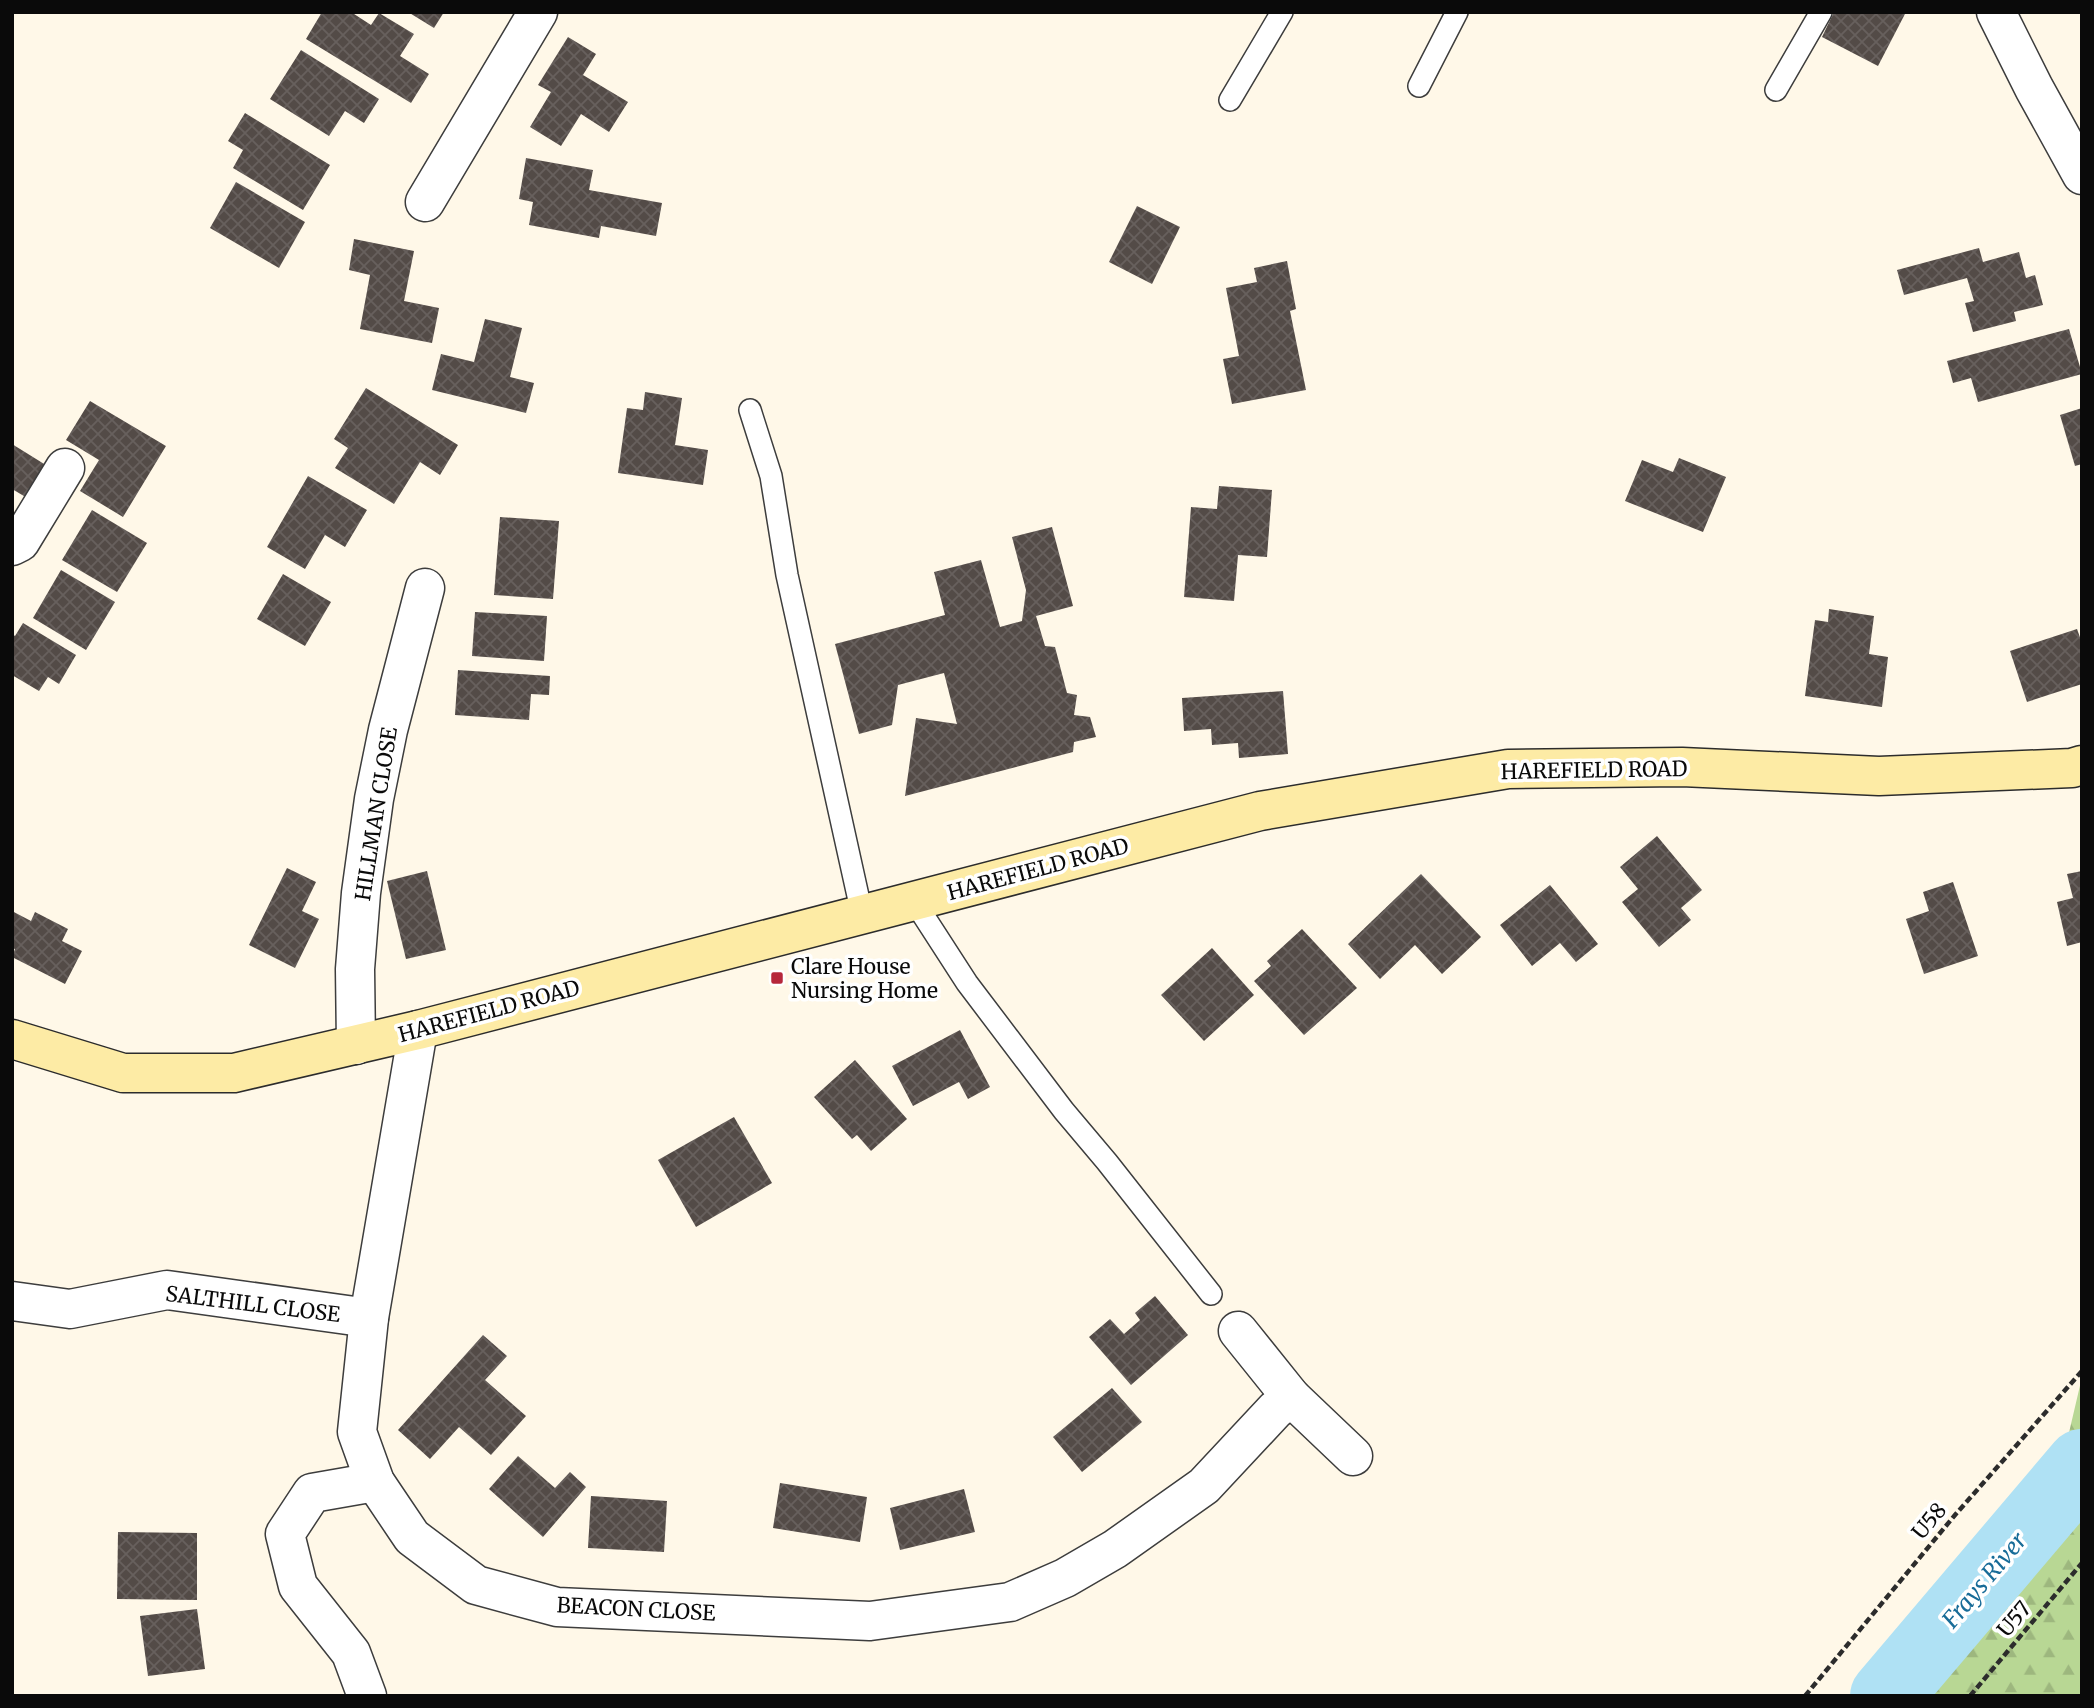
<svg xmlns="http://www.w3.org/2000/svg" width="2094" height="1708" font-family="Merriweather,serif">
<defs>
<pattern id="forest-firs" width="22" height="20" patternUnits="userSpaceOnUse" patternTransform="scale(1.75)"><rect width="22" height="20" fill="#b8d794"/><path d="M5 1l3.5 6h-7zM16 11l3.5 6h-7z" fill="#9db77e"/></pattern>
<pattern id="building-cross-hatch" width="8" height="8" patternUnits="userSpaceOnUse" patternTransform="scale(1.75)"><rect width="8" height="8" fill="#534b47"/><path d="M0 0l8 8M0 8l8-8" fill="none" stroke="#67605d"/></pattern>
</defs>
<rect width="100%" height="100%" fill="#fff8e8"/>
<!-- forest -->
<polygon fill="url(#forest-firs)" points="2082,1377 2082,1696 1932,1696 1959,1655 2064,1454"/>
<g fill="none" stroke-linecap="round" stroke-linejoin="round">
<!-- river -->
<polyline stroke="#afe1f4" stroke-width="72" points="1886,1696 2082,1465"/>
</g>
<!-- building -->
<g fill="url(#building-cross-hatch)">
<polygon points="322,12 351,12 371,25 379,13 414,34 400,56 429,74 411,103 306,39"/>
<polygon points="408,12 444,12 434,28"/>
<polygon points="1834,12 1906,12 1878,66 1822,37"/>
<polygon points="568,37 596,54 583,75 628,102 609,132 581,114 561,146 530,127 551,92 538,85"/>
<polygon points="301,50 379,99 364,123 345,111 329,136 270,99"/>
<polygon points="245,113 330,165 303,210 233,168 243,150 228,141"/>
<polygon points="526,158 593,170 589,190 662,203 656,236 601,226 599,238 529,225 533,202 519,199"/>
<polygon points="236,182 305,222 279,268 210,228"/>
<polygon points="1137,206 1180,227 1152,284 1109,262"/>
<polygon points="354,239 414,251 404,301 439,308 432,343 360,329 370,275 349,270"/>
<polygon points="1979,248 1983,262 2019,252 2026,278 2035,275 2043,305 2014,312 2016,321 1973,332 1965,303 1974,301 1967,278 1904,295 1897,270"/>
<polygon points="1287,261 1296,309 1290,311 1306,390 1232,404 1223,359 1239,356 1226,288 1257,282 1254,268"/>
<polygon points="485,319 522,328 510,377 534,383 526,413 432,390 441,354 474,362"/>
<polygon points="2069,329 2082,374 1978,402 1971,378 1953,383 1947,361"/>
<polygon points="366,388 458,445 440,475 420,462 394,504 335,468 348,448 334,439"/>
<polygon points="645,392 682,398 675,445 708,450 703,485 618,473 627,408 643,410"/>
<polygon points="90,401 166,446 123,517 80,491 99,460 66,440"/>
<polygon points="2082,408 2082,464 2075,466 2060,415"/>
<polygon points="12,444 49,467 29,499 12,489"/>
<polygon points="1679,458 1726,477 1703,532 1625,501 1642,460 1673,472"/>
<polygon points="308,476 367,510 345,547 325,535 305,569 267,547"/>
<polygon points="1219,486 1272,490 1267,557 1238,555 1234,601 1184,597 1191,507 1217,509"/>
<polygon points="92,510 147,543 117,592 62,560"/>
<polygon points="500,517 559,521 553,599 494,595"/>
<polygon points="1052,527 1073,606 1036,616 1045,646 1055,647 1067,693 1077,695 1074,715 1090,717 1096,737 1074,742 1073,752 905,796 916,718 957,724 944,673 898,685 892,725 859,734 835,644 945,615 934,572 981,560 1000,627 1022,621 1026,590 1012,537"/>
<polygon points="61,570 115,602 86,650 33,618"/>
<polygon points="283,574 331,602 305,646 257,619"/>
<polygon points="1829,609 1874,616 1869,654 1888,657 1882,707 1805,696 1815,620 1828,622"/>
<polygon points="475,612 547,616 544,661 472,656"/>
<polygon points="23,623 76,655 59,684 48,677 39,691 12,675 12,634 15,636"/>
<polygon points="2077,629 2082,643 2082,684 2027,702 2010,651"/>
<polygon points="458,670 550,676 549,695 531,694 529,720 455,715"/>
<polygon points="1283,691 1288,754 1239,758 1238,743 1212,745 1211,729 1184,731 1182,698"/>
<polygon points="1657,836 1702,890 1681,908 1691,920 1659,947 1622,902 1638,889 1620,867"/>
<polygon points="287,868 316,882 302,911 319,919 295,968 249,945"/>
<polygon points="427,871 446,950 406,959 387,881"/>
<polygon points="2082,871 2082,942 2067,946 2057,902 2073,898 2067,874"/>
<polygon points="1421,874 1481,937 1442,974 1415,945 1380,979 1348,944"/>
<polygon points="1953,882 1978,956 1924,974 1906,919 1929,911 1923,892"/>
<polygon points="1550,885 1598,944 1576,962 1560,943 1532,966 1500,925"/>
<polygon points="12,911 31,921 35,912 68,929 62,941 82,951 65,984 12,957 15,949 12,948"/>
<polygon points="1302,929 1357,988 1304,1035 1254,981 1271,966 1267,961"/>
<polygon points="1212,948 1254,995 1204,1041 1161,995"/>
<polygon points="960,1030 990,1087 968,1099 959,1082 913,1106 892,1066"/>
<polygon points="855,1060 907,1119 871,1151 857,1135 852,1139 814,1097"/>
<polygon points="734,1117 772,1183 696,1227 658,1160"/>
<polygon points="1155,1296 1188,1335 1131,1385 1089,1337 1110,1319 1124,1334 1140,1320 1135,1313"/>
<polygon points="483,1335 507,1356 485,1380 526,1416 491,1455 459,1427 430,1459 398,1430"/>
<polygon points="1112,1388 1142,1422 1082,1472 1053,1437"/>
<polygon points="518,1456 555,1488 570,1472 586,1487 543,1537 489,1489"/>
<polygon points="780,1483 867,1497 860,1542 773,1528"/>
<polygon points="964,1489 975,1532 900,1550 890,1508"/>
<polygon points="591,1496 667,1501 664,1552 588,1548"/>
<polygon points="118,1532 197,1533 197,1600 117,1599"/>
<polygon points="197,1609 205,1669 148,1676 140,1616"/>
</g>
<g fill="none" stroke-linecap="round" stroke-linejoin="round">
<!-- service casing -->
<g stroke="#3d3d3d" stroke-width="24">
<g id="service">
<polyline points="1419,86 1457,12"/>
<polyline points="1776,90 1821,12"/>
<polyline points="1230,100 1282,12"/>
<polyline points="750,410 771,476 787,575 862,914"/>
<polyline points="914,901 967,983 1064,1111 1107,1162 1211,1294"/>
</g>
</g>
<!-- minor casing -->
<g stroke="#3d3d3d" stroke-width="41">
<g id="minor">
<polyline points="1996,12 2034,88 2082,175"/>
<polyline points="425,202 538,12"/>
<polyline points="12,546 20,542 65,468"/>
<polyline points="418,1030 369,1318 357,1432 375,1482 412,1537 476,1585 557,1607 870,1621 1010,1602 1065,1578 1115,1549 1204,1486 1275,1410 1291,1397"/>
<polyline points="356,1045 355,969 361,893 374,799 388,730 425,588"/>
<polyline points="12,1301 70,1309 167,1290 369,1318"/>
<polyline points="1238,1331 1291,1397 1353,1456"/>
<polyline points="367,1696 351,1653 298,1586 285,1534 312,1493 375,1482"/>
</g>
</g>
<!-- secondary casing -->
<g stroke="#2c2c2c" stroke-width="41">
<polyline id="secondary" points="12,1039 123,1073 234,1073 418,1030 1260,811 1508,769 1682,767 1879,776 2072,768 2082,765"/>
</g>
<!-- path -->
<g stroke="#2c2c2c" stroke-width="4.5" stroke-dasharray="7 3.5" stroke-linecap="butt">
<polyline points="1805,1696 1955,1515 2082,1371"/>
<polyline points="1970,1696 2082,1563"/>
</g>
<!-- service -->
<use href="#service" stroke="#fff" stroke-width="21"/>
<!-- minor -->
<use href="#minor" stroke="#fff" stroke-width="38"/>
<!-- secondary -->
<use href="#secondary" stroke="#fdeba5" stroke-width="38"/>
</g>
<!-- markers -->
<rect fill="#b6273b" stroke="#fff" stroke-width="2.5" x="770" y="971" width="14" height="14" rx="3.5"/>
<g text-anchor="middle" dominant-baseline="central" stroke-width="7" stroke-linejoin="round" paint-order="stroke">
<!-- street labels -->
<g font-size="21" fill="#0a0a0a" stroke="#fff">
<text transform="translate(1594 770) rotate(-1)">HAREFIELD ROAD</text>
<text transform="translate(376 814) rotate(-81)">HILLMAN CLOSE</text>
<text transform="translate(1038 869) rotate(-15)">HAREFIELD ROAD</text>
<text transform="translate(489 1011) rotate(-15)">HAREFIELD ROAD</text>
<text transform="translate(253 1304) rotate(7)">SALTHILL CLOSE</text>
<text transform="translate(1929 1521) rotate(-50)">U58</text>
<text transform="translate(636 1609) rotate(3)">BEACON CLOSE</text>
<text transform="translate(2014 1619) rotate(-50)">U57</text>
</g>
<!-- poi labels -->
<g font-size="21" fill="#0a0a0a" stroke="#fff" text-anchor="start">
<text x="791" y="966">Clare House<tspan x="791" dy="24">Nursing Home</tspan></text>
</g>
<!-- water labels -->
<g font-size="23" font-style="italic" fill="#186c98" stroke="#fff">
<text transform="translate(1984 1580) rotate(-50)">Frays River</text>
</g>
</g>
<!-- border -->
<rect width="2094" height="1708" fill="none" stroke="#0a0a0a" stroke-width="28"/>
</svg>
